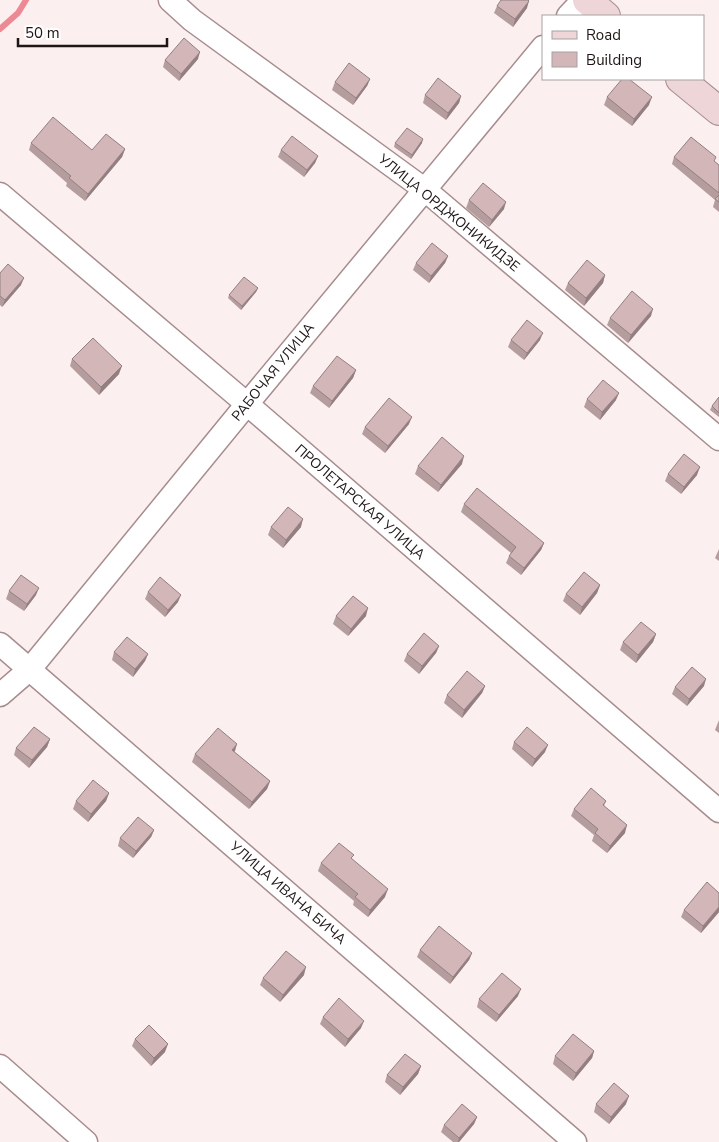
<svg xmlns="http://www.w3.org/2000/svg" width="719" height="1142" font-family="'Nunito Sans',sans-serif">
<rect width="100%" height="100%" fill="#fbeff0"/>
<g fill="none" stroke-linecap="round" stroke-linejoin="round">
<!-- stream -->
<polyline stroke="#ed8993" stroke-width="6" points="0,29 18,13 26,0"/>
<!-- minor casing -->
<g stroke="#a78c8e" stroke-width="25">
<g id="minor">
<polyline points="170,0 192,20 424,189 719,439"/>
<polyline points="568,16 583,0"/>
<polyline points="0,194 247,404 719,811"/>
<polyline points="0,644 575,1142"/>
<polyline points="0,695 30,669 247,404 543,47"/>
<polyline points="0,1066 86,1142"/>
</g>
</g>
<!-- secondary casing -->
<g stroke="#a78c8e" stroke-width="30">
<g id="secondary">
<polyline points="587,0 606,16"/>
<polyline points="680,79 719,111"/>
</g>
</g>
<!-- minor -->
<use href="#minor" stroke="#fff" stroke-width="22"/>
<!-- secondary -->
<use href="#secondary" stroke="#eed6d8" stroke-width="28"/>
</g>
<!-- wall -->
<g fill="#b59d9e">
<polygon points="497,6 527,8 513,27 494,13"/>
<polygon points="198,59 179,81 163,67 165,60"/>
<polygon points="370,79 367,86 353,105 332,90 335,82"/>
<polygon points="425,95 461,96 459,103 446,120 423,103"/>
<polygon points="607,97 649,105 632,126 604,105"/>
<polygon points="31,143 92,150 125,149 122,157 85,201 66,186 67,183 29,150"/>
<polygon points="395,143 422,143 411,159 394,147"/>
<polygon points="281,150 318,156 315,163 304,177 278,157"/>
<polygon points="674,157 715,162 719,165 719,212 713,207 715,200 672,164"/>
<polygon points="469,200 504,209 489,227 466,208"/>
<polygon points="448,256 445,263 429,283 413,270 416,263"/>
<polygon points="0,273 21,285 2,307 0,305"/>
<polygon points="605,275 603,283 584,306 565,290 568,283"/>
<polygon points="258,288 256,292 241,310 228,298 229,295"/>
<polygon points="651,316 628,343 607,325 610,318"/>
<polygon points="511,340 540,340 524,360 508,347"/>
<polygon points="72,359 119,374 99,395 70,366"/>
<polygon points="356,370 353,378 329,408 310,393 313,386"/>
<polygon points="719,397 719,417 710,410 712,406"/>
<polygon points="587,399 616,400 600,420 584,407"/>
<polygon points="409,424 385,453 362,434 365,427"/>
<polygon points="462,464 438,492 415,474 418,466"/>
<polygon points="668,474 697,475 681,494 665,481"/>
<polygon points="464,504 544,543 541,550 521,575 506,563 509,556 511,553 461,512"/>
<polygon points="271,527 301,527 283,548 268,535"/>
<polygon points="719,549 719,561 715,558"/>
<polygon points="600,585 597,593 580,615 563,601 566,594"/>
<polygon points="9,591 36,595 24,611 6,599"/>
<polygon points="148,592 178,602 165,617 145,599"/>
<polygon points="336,616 366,616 348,636 333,624"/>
<polygon points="656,634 653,642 636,663 620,650 623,642"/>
<polygon points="439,646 436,653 419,674 404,661 407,654"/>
<polygon points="114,652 148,654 145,661 133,677 112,660"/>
<polygon points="485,686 482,693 462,718 444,703 447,695"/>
<polygon points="704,686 687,706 672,694 675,687"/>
<polygon points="719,720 719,733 715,730"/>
<polygon points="50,739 47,747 29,768 14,755 16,748"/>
<polygon points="514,742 545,752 532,767 512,749"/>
<polygon points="234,752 270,781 267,789 249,809 192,762 195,754"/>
<polygon points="109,793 106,801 88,822 73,809 76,801"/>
<polygon points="606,801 604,806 625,833 607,853 592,841 594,835 571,816 574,809"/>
<polygon points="154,830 151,837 133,858 118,846 120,838"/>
<polygon points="352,859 385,897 368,917 353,905 354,901 318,871 321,863"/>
<polygon points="719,893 719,912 701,933 681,917 684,910"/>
<polygon points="420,950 472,953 469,960 450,984 417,957"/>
<polygon points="304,975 280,1002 260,985 263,978"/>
<polygon points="518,996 496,1022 477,1007 479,999"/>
<polygon points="323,1017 361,1028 345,1047 320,1024"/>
<polygon points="135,1039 165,1052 151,1066 132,1046"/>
<polygon points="594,1051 592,1058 573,1081 553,1064 555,1056"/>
<polygon points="421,1066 418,1074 400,1095 385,1082 387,1075"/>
<polygon points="596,1104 626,1104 609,1124 594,1112"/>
<polygon points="477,1117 474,1124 459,1142 453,1142 441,1132 444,1125"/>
</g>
<!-- shaded-wall -->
<g fill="#937f81">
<polygon points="529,1 527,8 513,27 515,19"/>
<polygon points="200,52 198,59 179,81 181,74"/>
<polygon points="370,79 367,86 353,105 356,98"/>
<polygon points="461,96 459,103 446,120 448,113"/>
<polygon points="652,97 649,105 632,126 634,119"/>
<polygon points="423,139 422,143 411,159 412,155"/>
<polygon points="125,149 122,157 85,201 88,194"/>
<polygon points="318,156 315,163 304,177 307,170"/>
<polygon points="506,202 504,209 489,227 492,220"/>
<polygon points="448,256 445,263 429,283 431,276"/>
<polygon points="605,275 603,283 584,306 586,298"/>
<polygon points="24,278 21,285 2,307 5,300"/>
<polygon points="258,288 256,292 241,310 242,306"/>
<polygon points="653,309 651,316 628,343 631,335"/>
<polygon points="543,333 540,340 524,360 527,353"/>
<polygon points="122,366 119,374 99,395 101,387"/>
<polygon points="356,370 353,378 329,408 332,401"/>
<polygon points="619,393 616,400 600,420 602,412"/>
<polygon points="412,417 409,424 385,453 388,446"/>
<polygon points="464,456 462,464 438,492 441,485"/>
<polygon points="700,467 697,475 681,494 684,487"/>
<polygon points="303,519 301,527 283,548 286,540"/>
<polygon points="544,543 541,550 521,575 524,568"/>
<polygon points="600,585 597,593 580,615 582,607"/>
<polygon points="39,588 36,595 24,611 27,604"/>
<polygon points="181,595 178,602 165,617 168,610"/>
<polygon points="368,608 366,616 348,636 351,629"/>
<polygon points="656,634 653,642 636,663 638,655"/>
<polygon points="439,646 436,653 419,674 422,666"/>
<polygon points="148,654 145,661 133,677 135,669"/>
<polygon points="706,679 704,686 687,706 689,699"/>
<polygon points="485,686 482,693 462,718 464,710"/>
<polygon points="50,739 47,747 29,768 32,760"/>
<polygon points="237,744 235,751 229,758 232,750"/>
<polygon points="548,745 545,752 532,767 535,759"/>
<polygon points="270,781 267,789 249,809 252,802"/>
<polygon points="109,793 106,801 88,822 91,814"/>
<polygon points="627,825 625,833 607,853 610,846"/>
<polygon points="154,830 151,837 133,858 136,851"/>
<polygon points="388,889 385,897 368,917 370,910"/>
<polygon points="719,907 719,912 701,933 703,926"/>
<polygon points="472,953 469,960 450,984 453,977"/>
<polygon points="306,967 304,975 280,1002 283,995"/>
<polygon points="521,989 518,996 496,1022 499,1015"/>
<polygon points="364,1021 361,1028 345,1047 348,1039"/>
<polygon points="168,1044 165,1052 151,1066 154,1058"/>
<polygon points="594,1051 592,1058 573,1081 576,1073"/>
<polygon points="421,1066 418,1074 400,1095 403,1087"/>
<polygon points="629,1096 626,1104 609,1124 611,1117"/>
<polygon points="477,1117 474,1124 459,1142 458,1142 459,1138"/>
</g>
<!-- building -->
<g fill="#d2b6b8" stroke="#937f81">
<polygon points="501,0 528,0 529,1 515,19 497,6"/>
<polygon points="184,38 200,52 181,74 165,60"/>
<polygon points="349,63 370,79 356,98 335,82"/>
<polygon points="438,78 461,96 448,113 425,95"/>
<polygon points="622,79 629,79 652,97 634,119 607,97"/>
<polygon points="53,117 92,150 106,134 125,149 88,194 69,178 71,176 31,143"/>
<polygon points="407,128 423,139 412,155 395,143"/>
<polygon points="292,136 318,156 307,170 281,150"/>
<polygon points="691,137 716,157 714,161 719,165 719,193 674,157"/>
<polygon points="483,183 506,202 492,220 469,200"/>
<polygon points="719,195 719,202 715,199"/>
<polygon points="432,243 448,256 431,276 416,263"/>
<polygon points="587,260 605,275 586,298 568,283"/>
<polygon points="8,264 24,278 5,300 0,296 0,273"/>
<polygon points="244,277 258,288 242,306 229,295"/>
<polygon points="632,291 653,309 631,335 610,318"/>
<polygon points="527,320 543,333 527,353 511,340"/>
<polygon points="93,338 122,366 101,387 72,359"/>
<polygon points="337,356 356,370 332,401 313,386"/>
<polygon points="603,380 619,393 602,412 587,399"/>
<polygon points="719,397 719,413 712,406"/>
<polygon points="389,398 412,417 388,446 365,427"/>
<polygon points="442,437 464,456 441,485 418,466"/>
<polygon points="684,454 700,467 684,487 668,474"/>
<polygon points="477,488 544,543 524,568 509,556 516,547 464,504"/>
<polygon points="288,507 303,519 286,540 271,527"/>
<polygon points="584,572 600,585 582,607 566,594"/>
<polygon points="21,575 39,588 27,604 9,591"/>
<polygon points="160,577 181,595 168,610 148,592"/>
<polygon points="353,596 368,608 351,629 336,616"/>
<polygon points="641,622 656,634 638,655 623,642"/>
<polygon points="424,633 439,646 422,666 407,654"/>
<polygon points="127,637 148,654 135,669 114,652"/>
<polygon points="692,667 706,679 689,699 675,687"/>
<polygon points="467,671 485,686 464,710 447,695"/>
<polygon points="34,727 50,739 32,760 16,748"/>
<polygon points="527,727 548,745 535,759 514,742"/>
<polygon points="218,728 237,744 232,750 270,781 252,802 195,754"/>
<polygon points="93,780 109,793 91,814 76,801"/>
<polygon points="591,788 606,801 603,805 627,825 610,846 595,833 598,829 574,809"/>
<polygon points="138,817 154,830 136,851 120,838"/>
<polygon points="339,843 354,855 351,858 388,889 370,910 355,897 358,894 321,863"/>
<polygon points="707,882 719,893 719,907 703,926 684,910"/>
<polygon points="439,926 472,953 453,977 420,950"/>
<polygon points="286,951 306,967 283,995 263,978"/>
<polygon points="502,973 521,989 499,1015 479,999"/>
<polygon points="339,998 364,1021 348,1039 323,1017"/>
<polygon points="149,1025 168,1044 154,1058 135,1039"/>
<polygon points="573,1034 594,1051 576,1073 555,1056"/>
<polygon points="405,1054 421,1066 403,1087 387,1075"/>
<polygon points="614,1083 629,1096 611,1117 596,1104"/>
<polygon points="462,1104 477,1117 459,1138 444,1125"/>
</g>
<g text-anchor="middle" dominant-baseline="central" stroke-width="4" stroke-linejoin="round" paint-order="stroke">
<!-- street labels -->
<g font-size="14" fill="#1f1515" stroke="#fff">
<text transform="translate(449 213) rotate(39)">УЛИЦА ОРДЖОНИКИДЗЕ</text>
<text transform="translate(273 372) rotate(-51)">РАБОЧАЯ УЛИЦА</text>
<text transform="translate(360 502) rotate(41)">ПРОЛЕТАРСКАЯ УЛИЦА</text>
<text transform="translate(288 893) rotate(41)">УЛИЦА ИВАНА БИЧА</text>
</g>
</g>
<!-- legend -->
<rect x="542" y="15" width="162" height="65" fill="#ffffff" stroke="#a5a1a1"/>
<rect x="552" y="31" width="25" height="8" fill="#eed6d8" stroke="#a5a1a1"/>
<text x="586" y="40" font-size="15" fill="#1f1515">Road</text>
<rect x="552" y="52" width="25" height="15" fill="#d2b6b8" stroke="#a5a1a1"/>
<text x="586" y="65" font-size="15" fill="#1f1515">Building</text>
<!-- scale -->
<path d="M18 38v8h149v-8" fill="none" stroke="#1f1515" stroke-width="2.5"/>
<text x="25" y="38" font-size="15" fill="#1f1515" stroke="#ffffff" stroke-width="4" paint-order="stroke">50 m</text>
</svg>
